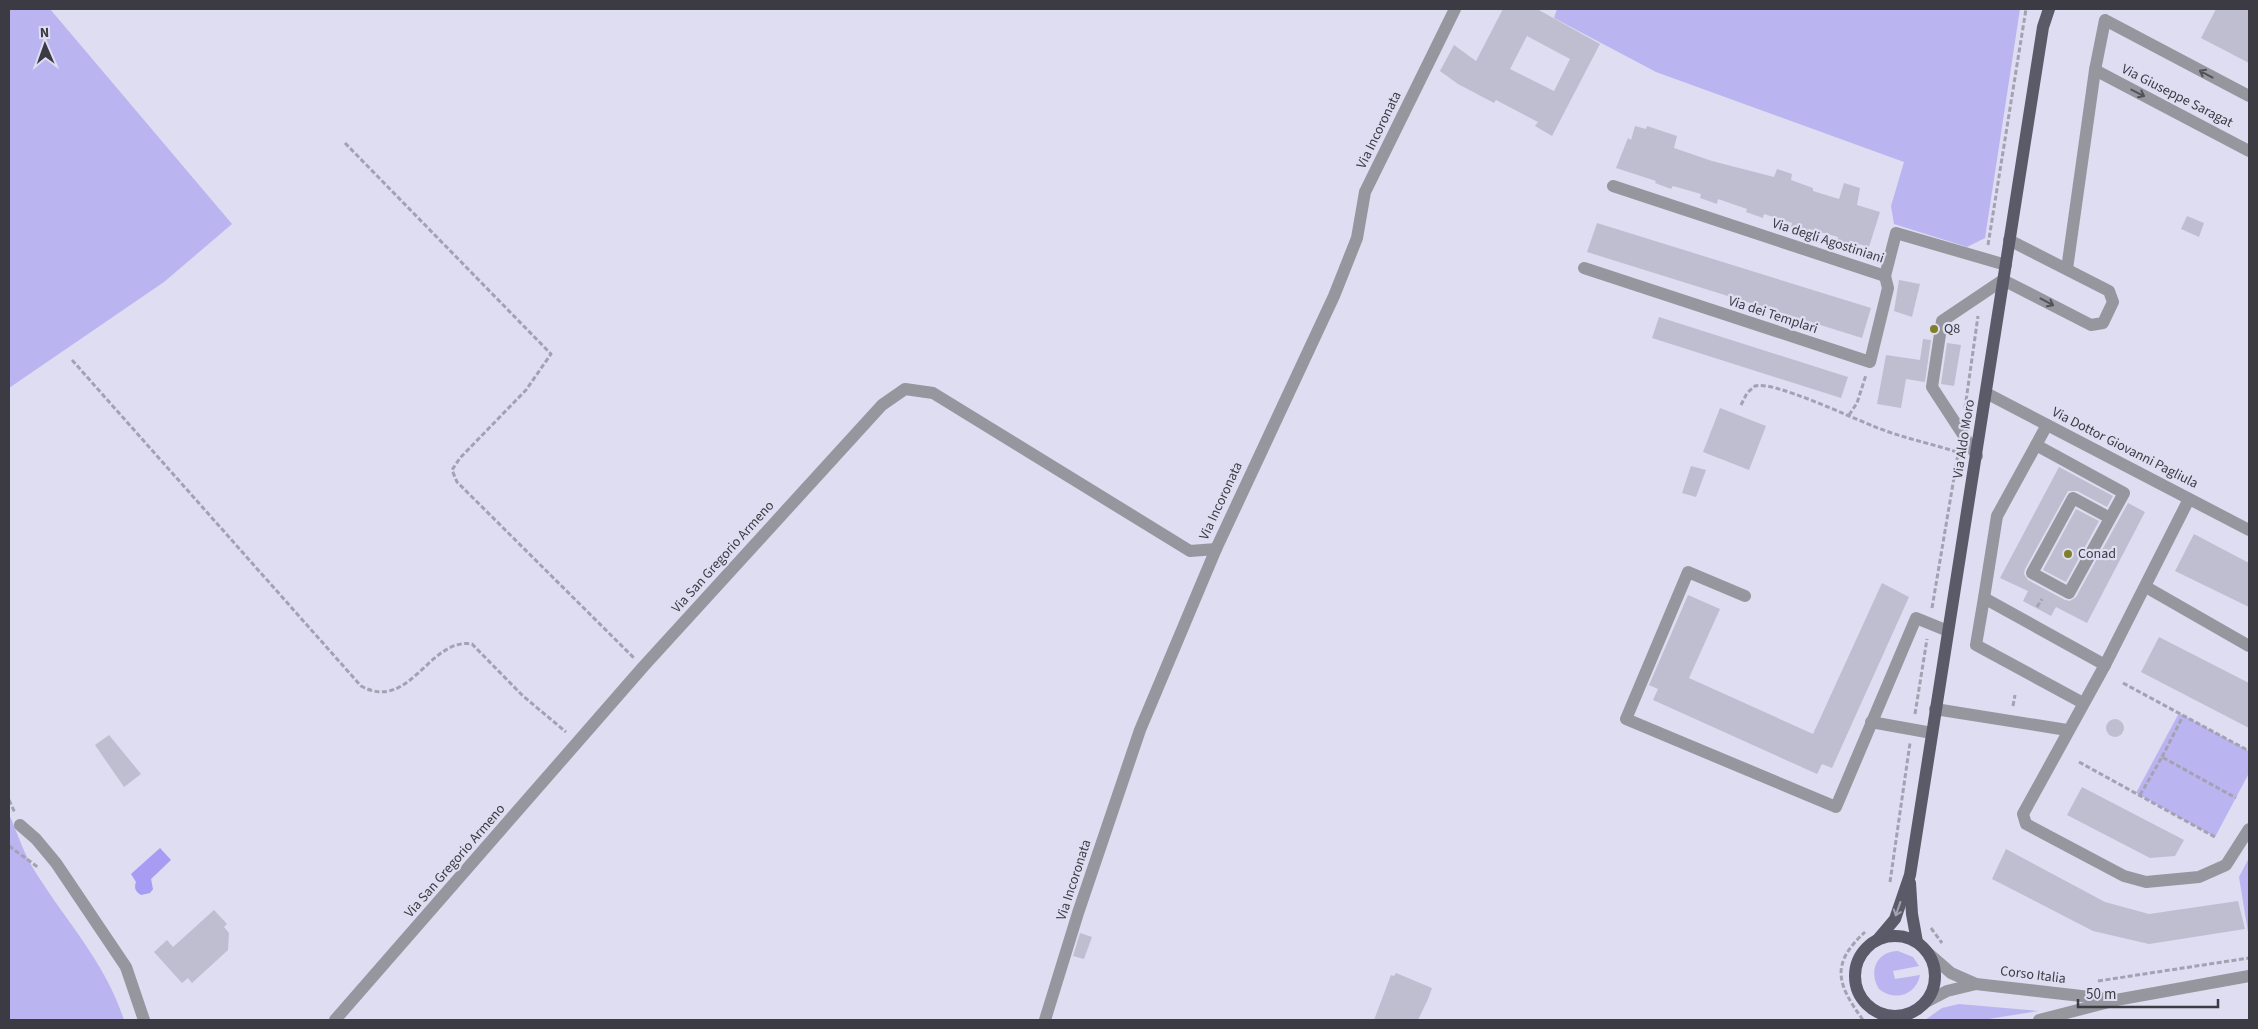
<svg xmlns="http://www.w3.org/2000/svg" width="2258" height="1029" font-family="'Source Sans 3',sans-serif">
<rect width="100%" height="100%" fill="#deddf1"/>
<!-- green -->
<g fill="#bab5f0">
<polygon points="9,9 50,9 232,224 164,282 9,388"/>
<polygon points="1557,9 2020,9 1985,238 1967,247 1894,224 1891,206 1904,162 1656,72 1554,18"/>
<polygon points="2179,713 2249,751 2249,773 2215,837 2136,793"/>
<path d="M9,814C18,834 24,855 36,873C68,924 105,962 124,1020H9Z"/>
<polygon points="2249,858 2249,938 2239,877"/>
<path d="M1898,951L1913,957L1919,966L1893,971L1895,979L1920,975C1916,995 1895,1002 1879,989C1868,971 1877,951 1898,951Z"/>
<polygon points="1959,1004 2039,1011 1982,1020 1925,1020 1942,1008"/>
</g>
<!-- water -->
<path fill="#a79cf4" d="M160,848L171,860L151,879L153,889L150,893L141,895C135,891 134,888 136,882L131,874Z"/>
<!-- building -->
<g fill="#bfbed1" fill-rule="evenodd">
<path d="M1503,9H1537L1600,44L1552,136L1535,126L1538,122L1496,100L1494,103L1458,84L1440,71L1454,45L1476,61ZM1527,36L1570,59L1554,91L1510,69Z"/>
<polygon points="2216,9 2249,9 2249,63 2201,38"/>
<polygon points="1635,126 1646,129 1647,126 1677,136 1674,148 1712,161 1774,177 1777,169 1792,174 1791,180 1813,188 1813,191 1839,199 1844,183 1860,188 1857,205 1880,212 1869,247 1855,243 1854,246 1837,241 1838,237 1809,229 1809,233 1791,227 1792,223 1764,214 1763,218 1746,212 1747,209 1718,199 1717,204 1700,198 1701,194 1673,186 1671,189 1655,183 1656,181 1616,168 1628,138 1631,140"/>
<polygon points="2187,216 2204,223 2199,237 2181,229"/>
<polygon points="1597,223 1871,308 1862,338 1587,252"/>
<polygon points="1899,280 1920,284 1912,317 1894,311"/>
<polygon points="1659,317 1848,377 1841,398 1652,338"/>
<polygon points="1923,339 1931,340 1925,382 1906,379 1901,408 1877,404 1886,355 1920,360"/>
<polygon points="1947,343 1961,345 1954,386 1941,384"/>
<polygon points="1720,408 1766,426 1749,470 1703,452"/>
<polygon points="1691,466 1706,470 1696,497 1682,493"/>
<polygon points="2059,467 2113,496 2107,507 2077,491 2068,491 2025,569 2024,574 2028,580 2065,600 2070,601 2076,597 2128,503 2145,512 2087,623 2056,607 2051,616 2023,601 2028,591 2000,578"/>
<polygon points="2076,509 2099,521 2066,582 2043,570"/>
<polygon points="2194,534 2249,563 2249,607 2175,571"/>
<polygon points="1882,583 1909,597 1832,768 1822,764 1817,774 1653,700 1658,689 1649,685 1688,595 1720,609 1689,678 1813,734"/>
<polygon points="2159,637 2249,683 2249,728 2141,672"/>
<circle cx="2115" cy="728" r="9"/>
<polygon points="109,735 141,774 124,787 95,745"/>
<polygon points="2082,787 2184,840 2175,856 2150,858 2067,815"/>
<polygon points="2006,849 2105,902 2149,914 2238,901 2245,929 2149,944 2093,931 1992,879"/>
<polygon points="214,910 227,924 224,927 229,933 228,950 192,983 188,978 182,983 154,952 167,940 173,947"/>
<polygon points="1080,933 1092,937 1084,959 1073,956"/>
<polygon points="1396,973 1432,988 1428,999 1418,1020 1374,1020 1391,975 1394,976"/>
</g>
<g fill="none" stroke-linecap="round" stroke-linejoin="round">
<!-- path -->
<g stroke="#a3a2b2" stroke-width="3" stroke-dasharray="5 2.5" stroke-linecap="butt">
<polyline points="345,143 551,354 526,390 460,458 452,470 457,482 634,658"/>
<polyline points="1988,245 2026,9"/>
<path d="M72,360L361,686C410,713 429,637 472,644L523,696L566,732"/>
<path d="M1741,405L1747,393L1755,386C1772,380 1852,418 1873,426C1899,437 1929,443 1957,452"/>
<polyline points="1965,408 1978,316"/>
<polyline points="1849,415 1857,403 1866,375"/>
<polyline points="2037,607 2042,599"/>
<polyline points="1932,608 1958,454"/>
<polyline points="2123,683 2249,751"/>
<polyline points="2013,706 2015,695"/>
<polyline points="1915,714 1927,639"/>
<polyline points="2162,757 2183,716"/>
<polyline points="2079,762 2215,837"/>
<polyline points="2140,795 2162,757 2236,798"/>
<polyline points="9,800 15,813"/>
<polyline points="9,846 39,868"/>
<polyline points="1890,882 1910,743"/>
<polyline points="1931,928 1942,943"/>
<polyline points="2098,981 2249,958"/>
<path d="M1863,1020C1838,985 1829,965 1865,932"/>
</g>
<!-- minor -->
<g stroke="#96969e" stroke-width="12">
<polyline points="2095,70 2249,151"/>
<polyline points="1613,186 1885,276 1896,233 2006,265"/>
<polyline points="1584,268 1870,362 1888,288 1885,276"/>
<polyline points="2067,269 2095,70 2105,20 2249,96"/>
<polyline points="1986,393 2249,530"/>
<polyline points="2036,445 2124,493 2069,593 2032,573 2073,498 2110,518"/>
<polyline points="1977,456 1932,387 1942,321 2003,280 2091,325 2103,323 2113,302 2109,291 2009,240"/>
<polyline points="2189,499 2105,665 2023,814 2026,824 2124,876 2146,882 2199,877 2226,865 2249,829"/>
<polyline points="2146,587 2249,646"/>
<polyline points="1745,596 1688,572 1626,719 1836,807 1916,618 1948,631"/>
<polyline points="1984,598 1997,516 2047,425"/>
<polyline points="2083,703 1976,645 1984,598 2105,665"/>
<polyline points="1935,709 2067,730"/>
<polyline points="1871,722 1932,733"/>
<polyline points="20,825 36,839 56,863 126,967 144,1020"/>
<polyline points="1928,953 1951,973 1976,984 2116,1000 2249,976"/>
<polyline points="1926,1002 1947,991 1976,984"/>
<polyline points="335,1020 643,667 882,405 905,389 933,393 1190,551 1216,549"/>
<polyline points="1045,1020 1078,913 1140,730 1216,549 1334,296 1357,238 1365,192 1455,9"/>
<polyline points="2039,1020 2109,1002"/>
</g>
<!-- major -->
<g stroke="#5a5a68" stroke-width="12">
<polyline points="1910,883 1912,914 1917,942"/>
<circle cx="1895" cy="976" r="40"/>
<polyline points="1879,938 1895,919 1910,875 2043,27 2049,9"/>
</g>
</g>
<!-- one-way arrows -->
<defs><path id="oneway-shaft" d="M-6 0H5M1.5-3L5.5 0L1.5 3" fill="none" stroke-width="1.6" stroke-linecap="round" stroke-linejoin="round" transform="scale(1.25)"/></defs>
<g stroke="#52525a">
<use href="#oneway-shaft" transform="translate(2206 74) rotate(-152)"/>
<use href="#oneway-shaft" transform="translate(2138 93) rotate(27)"/>
<use href="#oneway-shaft" transform="translate(2047 302) rotate(28)"/>
</g>
<use stroke="#a3a2b3" href="#oneway-shaft" transform="translate(1898 909) rotate(109)"/>
<!-- markers -->
<g fill="#807f27" stroke="#deddf1" stroke-width="2">
<circle cx="1934" cy="329" r="5"/>
<circle cx="2068" cy="554" r="5"/>
</g>
<g text-anchor="middle" dominant-baseline="central" stroke-width="4.5" stroke-linejoin="round" paint-order="stroke">
<!-- street labels -->
<g font-size="14" fill="#3c3b43" stroke="#deddf1">
<text transform="translate(2177 96) rotate(27)">Via Giuseppe Saragat</text>
<text transform="translate(1379 130) rotate(-64)">Via Incoronata</text>
<text transform="translate(1828 241) rotate(18)">Via degli Agostiniani</text>
<text transform="translate(1773 315) rotate(18)">Via dei Templari</text>
<text transform="translate(1964 439) rotate(-81)">Via Aldo Moro</text>
<text transform="translate(2125 448) rotate(27)">Via Dottor Giovanni Pagliula</text>
<text transform="translate(1221 501) rotate(-65)">Via Incoronata</text>
<text transform="translate(723 557) rotate(-48)">Via San Gregorio Armeno</text>
<text transform="translate(455 861) rotate(-49)">Via San Gregorio Armeno</text>
<text transform="translate(1074 880) rotate(-72)">Via Incoronata</text>
<text transform="translate(2033 975) rotate(7)">Corso Italia</text>
</g>
<!-- poi labels -->
<g font-size="14" fill="#3c3b43" stroke="#deddf1" text-anchor="start">
<text x="1944" y="329">Q8</text>
<text x="2078" y="554">Conad</text>
</g>
</g>
<!-- border -->
<rect width="2258" height="1029" fill="none" stroke="#3c3b43" stroke-width="20"/>
<!-- north arrow -->
<g transform="translate(45 45) rotate(358)" stroke="#deddf1" stroke-width="4" paint-order="stroke">
<path d="M0-4L9 19L0 12L-9 19Z" fill="#3c3b43"/>
<text y="-8" font-size="14" font-weight="bold" text-anchor="middle" fill="#3c3b43">N</text>
</g>
<!-- scale -->
<path d="M2078 999v8h140v-8" fill="none" stroke="#3c3b43" stroke-width="2.5"/>
<text x="2086" y="999" font-size="15" fill="#3c3b43" stroke="#deddf1" stroke-width="4" paint-order="stroke">50 m</text>
</svg>
